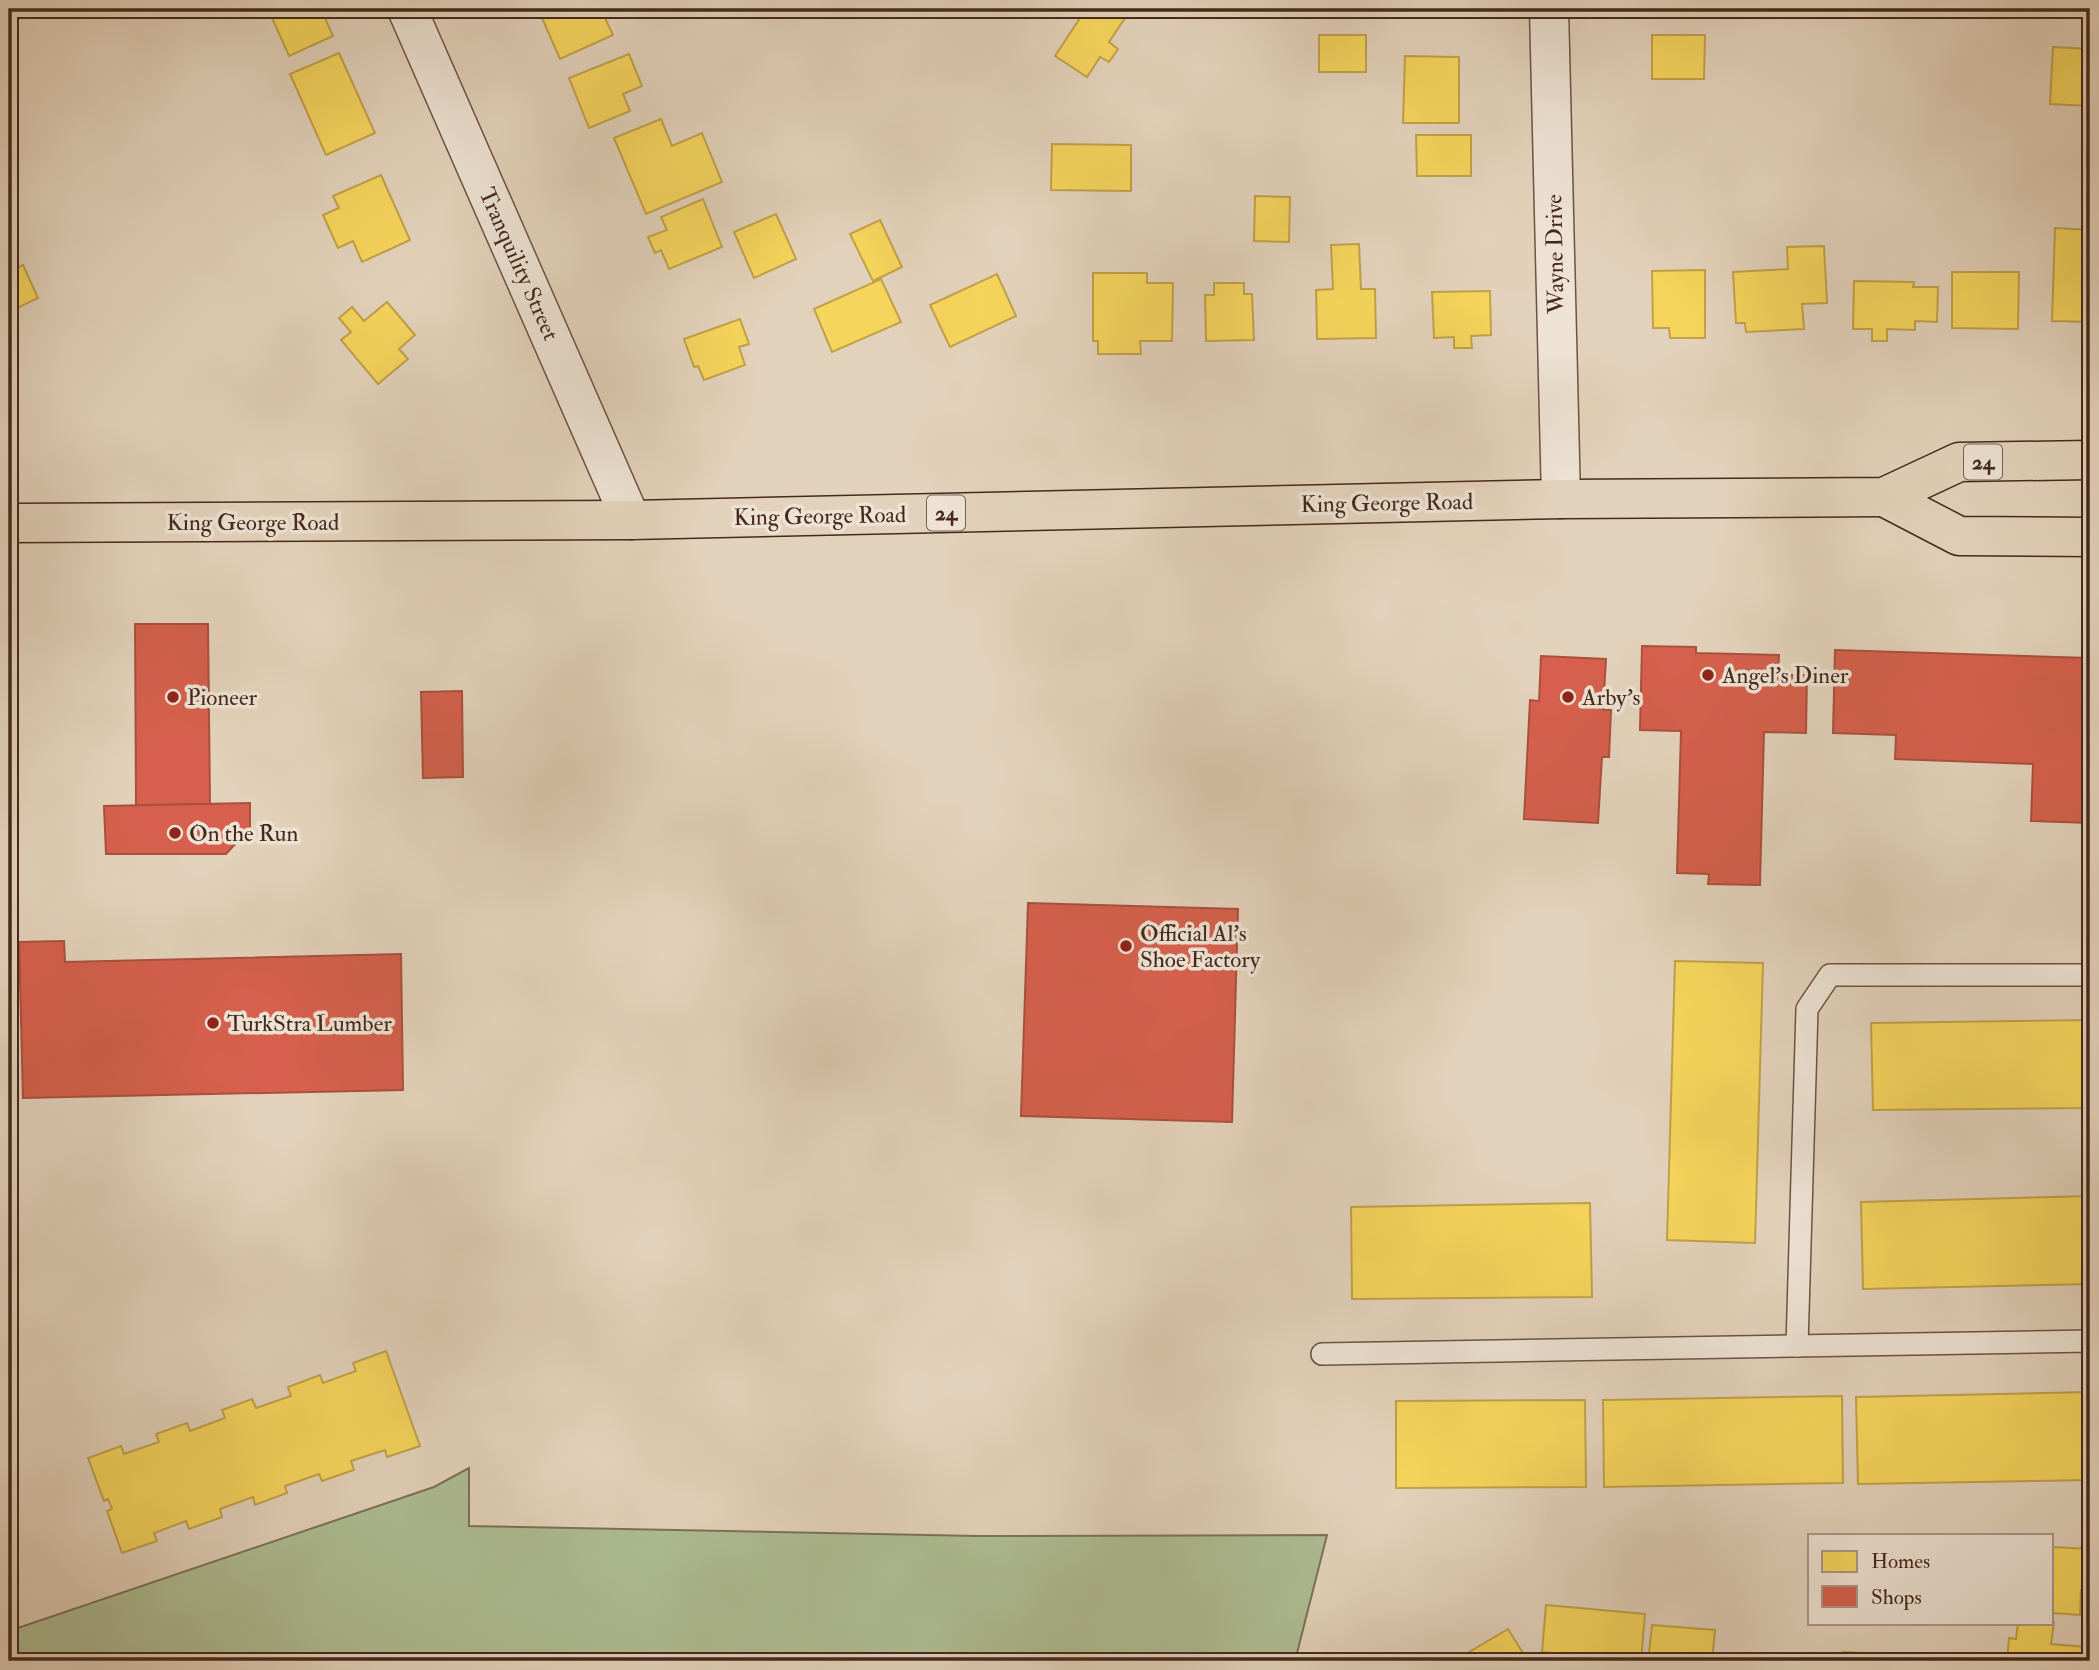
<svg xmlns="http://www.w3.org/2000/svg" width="2099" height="1670" font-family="'IM FELL Double Pica',serif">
<rect width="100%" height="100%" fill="#e3d2bb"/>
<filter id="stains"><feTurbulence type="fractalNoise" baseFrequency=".00286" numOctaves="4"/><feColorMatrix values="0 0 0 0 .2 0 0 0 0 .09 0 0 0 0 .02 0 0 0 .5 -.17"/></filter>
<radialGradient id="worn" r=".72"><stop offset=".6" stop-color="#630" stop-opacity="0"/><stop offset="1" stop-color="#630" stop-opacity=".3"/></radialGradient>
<!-- green -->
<polygon fill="#aebd94" stroke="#7a7358" stroke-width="2" points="469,1468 469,1526 977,1536 1327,1535 1295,1661 9,1661 9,1631 434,1487"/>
<!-- homes -->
<g fill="#f6d55c" stroke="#c1a149" stroke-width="2">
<polygon points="268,9 321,9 333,36 289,56"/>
<polygon points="538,9 615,9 617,13 605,18 613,35 560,59"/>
<polygon points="1086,9 1131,9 1109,42 1118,49 1109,62 1100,57 1087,77 1055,56"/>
<polygon points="1390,9 1457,9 1457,16 1390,15"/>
<rect x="1319" y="35" width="47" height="37"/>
<polygon points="1652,35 1705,35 1704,79 1652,79"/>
<polygon points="2053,47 2090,49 2090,106 2050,104"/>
<polygon points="339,53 375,133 326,155 290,74"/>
<polygon points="629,54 642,86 623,94 630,111 589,128 569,78"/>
<polygon points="1405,56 1459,57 1459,123 1403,123"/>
<polygon points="661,119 672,146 702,133 722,182 646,214 614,138"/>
<polygon points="1416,135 1471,135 1471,176 1417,176"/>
<polygon points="1052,144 1131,145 1131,191 1051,190"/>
<polygon points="381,175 410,240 362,262 353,241 338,248 323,215 339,208 333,196"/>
<polygon points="1255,196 1290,197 1289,242 1254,241"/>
<polygon points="703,199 722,247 669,269 661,250 655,253 648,237 667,230 661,217"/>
<polygon points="776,214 796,259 754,278 734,232"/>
<polygon points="880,220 902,267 873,281 850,234"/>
<polygon points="2055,228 2090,230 2090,322 2052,321"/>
<polygon points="1359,244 1361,289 1375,289 1376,338 1317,339 1316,290 1333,289 1331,245"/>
<polygon points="1824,246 1827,303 1802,304 1804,329 1746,332 1745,323 1736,323 1733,272 1788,269 1787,247"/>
<polygon points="9,259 14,270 23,265 38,298 9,312"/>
<polygon points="1705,270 1705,338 1670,338 1669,328 1653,328 1652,271"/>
<polygon points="1952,272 2019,272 2018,329 1952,328"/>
<polygon points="1093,273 1147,273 1147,283 1173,283 1172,341 1140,341 1141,354 1098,354 1098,341 1093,341"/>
<polygon points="997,274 1016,316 950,347 930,305"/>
<polygon points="881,279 901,322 832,352 814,309"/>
<polygon points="1854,281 1914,282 1913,287 1938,287 1937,322 1915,321 1915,330 1887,329 1887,341 1872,341 1872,329 1853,329"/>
<polygon points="1214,283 1244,283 1244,294 1252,294 1254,340 1206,341 1205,295 1214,295"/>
<polygon points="1490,291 1491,335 1471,336 1472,348 1454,348 1454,337 1434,338 1432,292"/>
<polygon points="387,302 415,335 399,349 408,359 378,384 341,340 351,332 339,318 352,307 364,321"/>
<polygon points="740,319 749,344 739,347 745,365 704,380 698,366 694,367 684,339"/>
<polygon points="1675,961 1763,963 1755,1243 1667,1240"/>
<polygon points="2090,1020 2090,1108 1873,1110 1871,1023"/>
<polygon points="2090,1196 2090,1284 1863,1289 1861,1202"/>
<polygon points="1590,1203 1592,1297 1352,1299 1351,1207"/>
<polygon points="386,1351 420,1446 387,1457 385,1450 351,1461 354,1470 322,1481 319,1474 285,1486 287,1493 255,1505 253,1497 220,1509 222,1517 189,1529 186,1521 154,1533 157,1541 122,1553 107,1511 112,1509 108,1499 104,1501 88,1458 121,1446 124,1454 159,1442 156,1434 187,1423 190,1431 225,1418 222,1410 252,1399 256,1408 291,1396 288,1387 320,1375 323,1383 356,1371 353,1363"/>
<polygon points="2090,1392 2090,1480 1858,1484 1856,1397"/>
<polygon points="1842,1396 1843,1483 1604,1487 1603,1400"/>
<polygon points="1585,1400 1586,1487 1396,1488 1396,1401"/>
<polygon points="2052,1547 2090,1549 2090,1590 2081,1590 2080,1615 2052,1613"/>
<polygon points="1546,1605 1645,1614 1641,1661 1596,1661 1596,1657 1542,1652"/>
<polygon points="2054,1622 2051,1644 2086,1647 2085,1661 2007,1661 2009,1638 2016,1639 2018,1623"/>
<polygon points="1652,1625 1715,1630 1712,1661 1648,1661"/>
<polygon points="1508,1629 1528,1661 1454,1661"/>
<polygon points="1843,1652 1922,1656 1922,1661 1842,1661"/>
<polygon points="1744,1657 1823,1659 1822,1661 1744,1661"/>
</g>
<!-- shops -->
<g fill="#d6604d" stroke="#aa503e" stroke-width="2">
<polygon points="135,624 208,624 210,804 136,805"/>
<polygon points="1642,646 1696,647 1696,653 1779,655 1778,675 1807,675 1806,733 1764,732 1760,885 1708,884 1709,874 1677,873 1681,731 1640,730"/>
<polygon points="1835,650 2090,658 2090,823 2031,821 2033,764 1895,759 1896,735 1833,733"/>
<polygon points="1541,656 1606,659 1603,710 1611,710 1609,757 1602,757 1598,823 1524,819 1530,700 1539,701"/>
<polygon points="462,691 463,777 423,778 421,692"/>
<polygon points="250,803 250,828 226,854 106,854 104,806"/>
<polygon points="1028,903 1238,909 1232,1122 1021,1116"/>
<polygon points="64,941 65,962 401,954 403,1090 23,1098 19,942"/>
</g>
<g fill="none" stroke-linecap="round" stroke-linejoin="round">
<!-- lane casing -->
<g stroke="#6c5344" stroke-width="24">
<g id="lane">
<polyline points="1797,1346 1807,1009 1830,975 2090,975"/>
<polyline points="1322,1354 2090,1341"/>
</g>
</g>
<!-- street casing -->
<g stroke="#6c5344" stroke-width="41">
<g id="street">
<polyline points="407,9 631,520"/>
<polyline points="1549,9 1561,499"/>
</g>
</g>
<!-- primary casing -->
<g stroke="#45291c" stroke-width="41">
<g id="primary">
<polyline points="1884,497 1959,536 2090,537"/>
<polyline points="9,523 631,520 1561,499 1884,497 1959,462 2090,460"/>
</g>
</g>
<!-- lane -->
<use href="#lane" stroke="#ede2d3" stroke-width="21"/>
<!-- street -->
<use href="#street" stroke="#ede2d3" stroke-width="38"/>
<!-- primary -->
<use href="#primary" stroke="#e3d2bb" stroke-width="38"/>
</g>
<!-- markers -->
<g fill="#8f2418" stroke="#ede2d3" stroke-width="2.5">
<circle cx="1708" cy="675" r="7"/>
<circle cx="173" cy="697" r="7"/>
<circle cx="1568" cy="697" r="7"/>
<circle cx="175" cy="833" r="7"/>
<circle cx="1126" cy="946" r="7"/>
<circle cx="213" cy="1023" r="7"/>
</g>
<g text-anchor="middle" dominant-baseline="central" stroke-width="7" stroke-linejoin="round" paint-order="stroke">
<!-- shield labels -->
<g fill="#ede2d3" stroke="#776053" stroke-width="2">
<rect x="1964" y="444.5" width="38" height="35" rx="5"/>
<rect x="927" y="495.5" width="38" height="35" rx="5"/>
</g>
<g font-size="21" font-weight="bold" fill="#45291c">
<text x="1983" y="462">24</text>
<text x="946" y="513">24</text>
</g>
<!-- street labels -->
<g font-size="23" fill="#45291c" stroke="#ede2d3">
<text transform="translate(1555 254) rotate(-91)">Wayne Drive</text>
<text transform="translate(519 264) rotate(66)">Tranquility Street</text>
<text transform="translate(1387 503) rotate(-1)">King George Road</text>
<text transform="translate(820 516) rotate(-1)">King George Road</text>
<text x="253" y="522">King George Road</text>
</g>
<!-- poi labels -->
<g font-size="23" fill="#45291c" stroke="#ede2d3" text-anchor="start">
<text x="1722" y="675">Angel's Diner</text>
<text x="187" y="697">Pioneer</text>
<text x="1582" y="697">Arby's</text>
<text x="189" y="833">On the Run</text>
<text x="1140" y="933">Official Al's<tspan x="1140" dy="26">Shoe Factory</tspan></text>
<text x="227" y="1023">TurkStra Lumber</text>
</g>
</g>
<!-- margin -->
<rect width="2099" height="1670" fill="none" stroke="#e3d2bb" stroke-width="35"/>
<rect x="10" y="10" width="2078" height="1649" fill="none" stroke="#45291c" stroke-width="3.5"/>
<rect x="18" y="18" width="2064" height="1635" fill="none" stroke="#45291c" stroke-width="2"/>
<!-- legend -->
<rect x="1808" y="1534" width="245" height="91" fill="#ede2d3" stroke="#aa988a" stroke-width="2"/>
<rect x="1822" y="1551" width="35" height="21" fill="#f6d55c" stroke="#aa988a" stroke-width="2"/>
<text x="1871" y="1568" font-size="21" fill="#45291c">Homes</text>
<rect x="1822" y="1586" width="35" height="21" fill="#d6604d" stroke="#aa988a" stroke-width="2"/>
<text x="1871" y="1604" font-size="21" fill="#45291c">Shops</text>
<rect width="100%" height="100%" filter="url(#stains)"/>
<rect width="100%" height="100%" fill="url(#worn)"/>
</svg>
